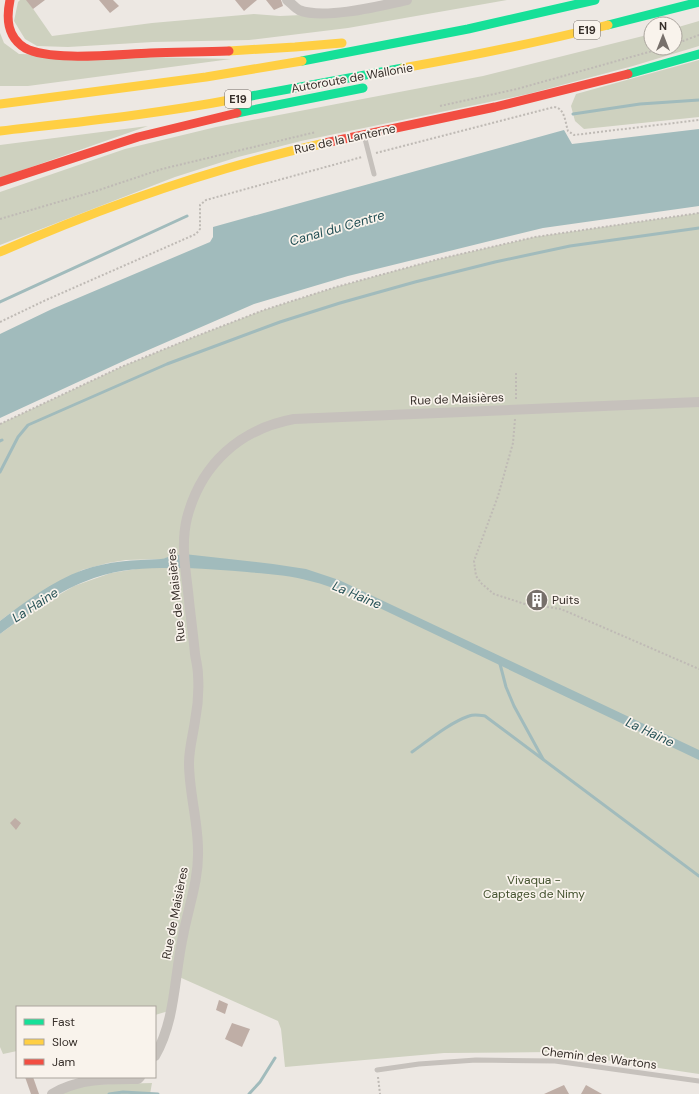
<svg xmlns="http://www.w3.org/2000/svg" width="699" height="1094" font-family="'DM Sans',sans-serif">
<rect width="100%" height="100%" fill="#ede8e3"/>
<!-- green -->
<g fill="#ced1bf">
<polygon points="20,0 27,0 52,36 152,23 254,14 280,16 323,14 407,0 507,0 348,28 249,40 153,42 68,47 37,46 25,39 14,21 18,2"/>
<polygon points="699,21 699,46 633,66 528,94 301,141 238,157 175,177 0,245 0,192 125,149 216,127 483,76 651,34 651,48 675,48 675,28"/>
<polygon points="0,33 4,43 19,54 231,59 28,86 0,86"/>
<polygon points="699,60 699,117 584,129 575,121 571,106 576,94"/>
<polygon points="148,126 0,178 0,145"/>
<polygon points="699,213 699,1074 551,1052 444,1053 285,1067 281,1029 278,1021 177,976 172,1010 155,1015 155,1007 17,1007 17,1051 3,1054 0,1047 0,634 30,612 74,586 111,573 142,568 156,567 172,556 163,559 126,560 108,563 82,570 9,614 0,621 0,424 121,367 194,337 264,310 336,287 439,259 535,237"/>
<polygon points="152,1083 150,1094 52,1094 75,1085"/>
</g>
<!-- water -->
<g fill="#a1bbbc">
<polygon points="699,129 699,206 543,228 348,276 254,304 130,358 0,418 0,334 52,309 210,242 213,237 213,227 564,130 572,144"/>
<path d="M184,554L273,564L306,569L339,580L699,750V760L348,593C336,589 323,584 310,581C290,575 268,574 247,572C227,570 207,569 187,568C154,568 125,567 94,578C59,590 29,613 0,634V621C25,602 52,581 83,570C108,561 134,560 161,559C165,559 168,556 172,556C176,555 180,555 184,554Z"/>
</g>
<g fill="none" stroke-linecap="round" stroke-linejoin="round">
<!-- stream -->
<g stroke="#a1bbbc" stroke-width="3">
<polyline points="573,114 640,104 699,100"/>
<polyline points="0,302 187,216"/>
<polyline points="0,441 2,440"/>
<polyline points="0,472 18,437 28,425 167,364 280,322 340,303 415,282 495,262 570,246 699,228"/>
<polyline points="500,664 506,687 514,706 543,759"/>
<path d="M412,752C429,740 449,723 469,716C474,714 479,715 485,716L699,876"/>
<polyline points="109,1094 123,1092 158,1094"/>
<polyline points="249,1094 260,1082 275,1058"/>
</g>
</g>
<!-- building -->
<g fill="#bfaea6">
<polygon points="26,0 45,0 33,9"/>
<polygon points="99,0 113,0 119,6 110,13"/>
<polygon points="235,0 257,0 244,11"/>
<polygon points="266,0 281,0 283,6 274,10"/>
<polygon points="533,592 545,597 541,606 530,601"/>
<polygon points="15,818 21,823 16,830 10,823"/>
<polygon points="219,1000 228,1004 225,1014 216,1010"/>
<polygon points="232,1023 250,1029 242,1047 225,1039"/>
<polygon points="25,1077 33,1077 39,1094 31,1094"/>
<polygon points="564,1085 569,1094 544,1094"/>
<polygon points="586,1085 602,1094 581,1094"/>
</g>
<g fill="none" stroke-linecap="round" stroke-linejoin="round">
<!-- path -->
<g stroke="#bfbab5" stroke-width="2" stroke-dasharray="2 2" stroke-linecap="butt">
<polyline points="675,44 699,35"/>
<polyline points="440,106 517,89 663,48"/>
<path d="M376,153L554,107C565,108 565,122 568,131L574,135L699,120"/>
<polyline points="0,219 96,191 162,169 316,132"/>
<polyline points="0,322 46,300 196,234 200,229 200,205 206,200 362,157"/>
<polyline points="516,373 516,401"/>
<polyline points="515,419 513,443 498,496 474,561 476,576 482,584 494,594 525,604 561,609 699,669"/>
<polyline points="0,424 121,367 194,337 264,310 336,287 439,259 535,237 699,213"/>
<polyline points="378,1077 380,1094"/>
</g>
<!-- lane -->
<g stroke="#c6c1bc" stroke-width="5">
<polyline points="364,135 374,174"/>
<polyline points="377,1070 419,1064 476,1060 555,1061 699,1081"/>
</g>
<!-- street -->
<g stroke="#c6c1bc" stroke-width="10">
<path d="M287,0C291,3 295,8 299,10C324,20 380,6 407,0"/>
<path d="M155,1056C176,1019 174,977 183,936C188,908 199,880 198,850C198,821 189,792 189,763C189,749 193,735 195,721C198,706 199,690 198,675C198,668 196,661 195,654C193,633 190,612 188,591C185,567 181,542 187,518C201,464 240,429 294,419L699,402"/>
<path d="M52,1094C80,1078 107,1079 138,1079L140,1077"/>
</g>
<!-- fast -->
<g stroke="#16e098" stroke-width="9">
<polyline points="608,25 699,2"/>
<polyline points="302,61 468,29 595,0"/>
<polyline points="628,74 699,54"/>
<polyline points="235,99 403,68"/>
<polyline points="237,113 363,88"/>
</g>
<!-- slow -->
<g stroke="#ffcf43" stroke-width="9">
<polyline points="229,51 295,47 342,43"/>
<path d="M403,68C471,56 540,42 608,25"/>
<polyline points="0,104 206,77 302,61"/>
<path d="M0,131C78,122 157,114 235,99"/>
<path d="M0,252C105,206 212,168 325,143"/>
</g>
<!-- jam -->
<g stroke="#f24e42" stroke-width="9">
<path d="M10,0C6,19 7,37 25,48C51,62 119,54 150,53C176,52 203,52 229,51"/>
<polyline points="325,143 495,107 628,74"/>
<polyline points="0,182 138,137 237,113"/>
</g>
</g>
<!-- icons -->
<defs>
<g id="building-disc" transform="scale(1.15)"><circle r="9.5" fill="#77706b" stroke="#f9f3ec"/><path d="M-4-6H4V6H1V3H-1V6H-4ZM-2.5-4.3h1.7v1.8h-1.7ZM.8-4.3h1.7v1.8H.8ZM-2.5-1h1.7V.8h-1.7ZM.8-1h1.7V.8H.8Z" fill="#fff"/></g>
</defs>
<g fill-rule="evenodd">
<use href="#building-disc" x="537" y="600"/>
</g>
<g text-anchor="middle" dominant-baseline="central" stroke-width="3.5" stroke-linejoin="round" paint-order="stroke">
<!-- shield labels -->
<g fill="#f9f3ec" stroke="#716a64" stroke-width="1">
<rect x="574" y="21" width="26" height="18" rx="3"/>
<rect x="225" y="90" width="26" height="18" rx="3"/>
</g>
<g font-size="11" font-weight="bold" fill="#372f2a">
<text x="587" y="30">E19</text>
<text x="238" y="99">E19</text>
</g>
<!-- street labels -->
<g font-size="12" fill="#372f2a" stroke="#f9f3ec">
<text transform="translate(352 78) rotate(-10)">Autoroute de Wallonie</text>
<text transform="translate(345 139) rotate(-12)">Rue de la Lanterne</text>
<text transform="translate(457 399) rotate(-2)">Rue de Maisières</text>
<text transform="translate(176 595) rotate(-96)">Rue de Maisières</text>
<text transform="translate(175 913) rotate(-79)">Rue de Maisières</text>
<text transform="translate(599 1058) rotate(7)">Chemin des Wartons</text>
</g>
<!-- poi labels -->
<g font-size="12" fill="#372f2a" stroke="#f9f3ec" text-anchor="start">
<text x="552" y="600">Puits</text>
</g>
<!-- park labels -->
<g font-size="12" fill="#455330" stroke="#f9f3ec">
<text x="534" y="880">Vivaqua -<tspan x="534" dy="14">Captages de Nimy</tspan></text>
</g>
<!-- water labels -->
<g font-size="13" font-style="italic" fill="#245055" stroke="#f9f3ec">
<text transform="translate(337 228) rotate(-16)">Canal du Centre</text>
<text transform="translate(357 595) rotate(23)">La Haine</text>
<text transform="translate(35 605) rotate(-33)">La Haine</text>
<text transform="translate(650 732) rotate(25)">La Haine</text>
</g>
</g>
<!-- legend -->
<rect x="16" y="1006" width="140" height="72" fill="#f9f3ec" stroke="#aba59e"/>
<rect x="24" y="1019" width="20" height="6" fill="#16e098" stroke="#aba59e"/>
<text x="52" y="1026" font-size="12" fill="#372f2a">Fast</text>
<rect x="24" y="1039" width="20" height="6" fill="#ffcf43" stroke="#aba59e"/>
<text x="52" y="1046" font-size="12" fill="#372f2a">Slow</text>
<rect x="24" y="1059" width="20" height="6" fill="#f24e42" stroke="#aba59e"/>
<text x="52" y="1066" font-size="12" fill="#372f2a">Jam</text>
<!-- north arrow -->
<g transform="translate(663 36)"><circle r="19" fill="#f9f3ec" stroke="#aba59e"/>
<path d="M0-3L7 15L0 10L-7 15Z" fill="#77706b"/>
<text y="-6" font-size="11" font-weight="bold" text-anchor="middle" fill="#372f2a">N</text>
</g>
</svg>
